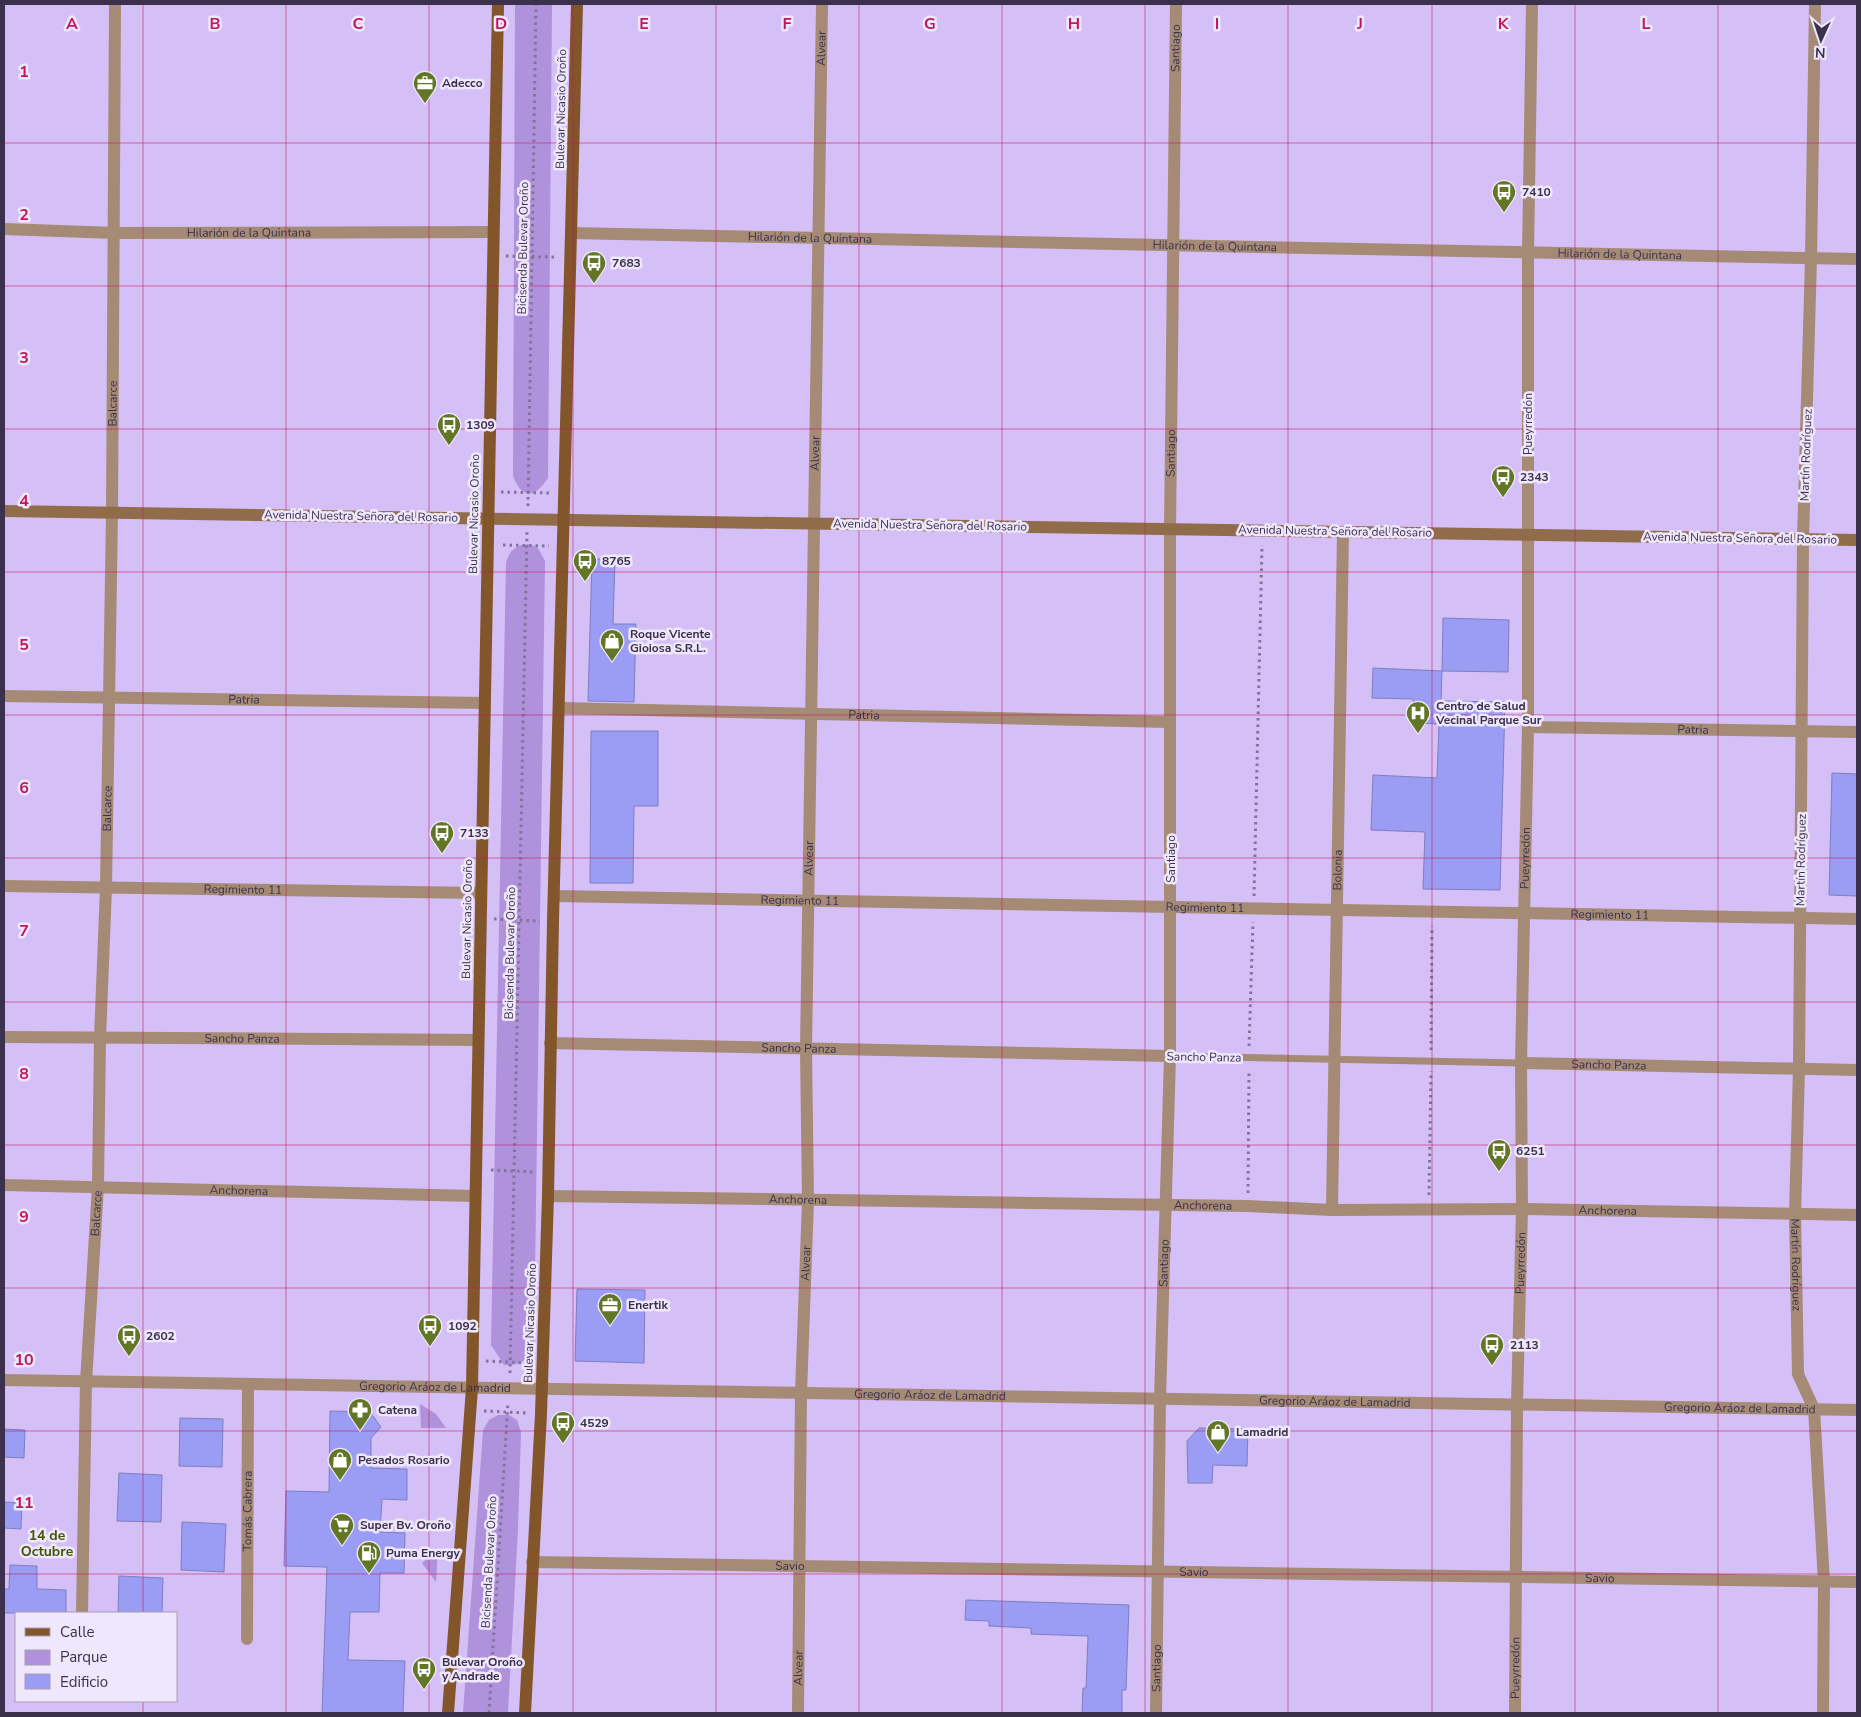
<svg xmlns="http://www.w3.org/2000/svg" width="1861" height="1717" font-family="'Nunito Sans',sans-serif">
<rect width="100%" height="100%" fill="#d4bff6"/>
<!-- green -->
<g fill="#b092dc">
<path d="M515,4H552L548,478C535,498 522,500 513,476Z"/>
<path d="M530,544L538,548L545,561L534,1348C526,1361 520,1366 504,1365L491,1345L506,563C510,549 516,545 530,544Z"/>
<polygon points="420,1404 436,1414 446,1428 421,1428"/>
<polygon points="498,1415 509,1415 517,1420 521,1432 518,1529 508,1713 463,1713 483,1430 489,1420"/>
<polygon points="438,1549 436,1582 422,1563"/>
</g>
<!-- building -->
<g fill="#9b9cf3" stroke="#7d7fc0">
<polygon points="592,559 615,559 613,624 636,624 634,702 588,701"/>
<polygon points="1443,618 1509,620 1508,672 1442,671"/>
<polygon points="1373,668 1442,671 1441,701 1505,702 1500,890 1423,889 1425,832 1371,830 1373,775 1437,778 1439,724 1413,723 1413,699 1372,698"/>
<polygon points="591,731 658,731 658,806 634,806 633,883 590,883"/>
<polygon points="1832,773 1857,774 1857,896 1829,895"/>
<polygon points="577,1289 645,1290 644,1363 575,1361"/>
<polygon points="330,1411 370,1412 381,1427 371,1438 371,1468 407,1469 407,1500 382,1499 380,1532 405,1533 404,1573 380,1573 379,1612 350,1612 348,1660 405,1661 403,1713 322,1713 327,1567 284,1566 286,1491 329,1492"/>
<polygon points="180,1418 223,1419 222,1467 179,1466"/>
<polygon points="1199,1428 1248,1429 1247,1466 1213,1465 1212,1483 1188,1483 1187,1441"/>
<polygon points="4,1429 25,1430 24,1458 4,1457"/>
<polygon points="119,1473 162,1475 161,1522 117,1521"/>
<polygon points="4,1502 22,1503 21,1529 4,1528"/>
<polygon points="182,1522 226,1524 224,1572 181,1570"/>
<polygon points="10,1565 37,1566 37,1589 66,1590 66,1613 4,1613 4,1589 9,1589"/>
<polygon points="119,1576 163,1578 162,1613 118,1613"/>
<polygon points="966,1600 1129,1605 1126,1690 1122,1690 1122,1713 1082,1713 1083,1688 1086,1688 1088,1636 1031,1634 1031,1628 989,1626 989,1621 965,1620"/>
</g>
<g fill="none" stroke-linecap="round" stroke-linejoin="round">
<!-- path -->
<g stroke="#82739b" stroke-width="3" stroke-dasharray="2.5 4" stroke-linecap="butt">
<polyline points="506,256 557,257"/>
<polyline points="501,492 550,493"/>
<polyline points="528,506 536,4"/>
<polyline points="503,545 549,546"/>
<polyline points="1254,896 1262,545"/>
<polyline points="494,919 540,921"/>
<polyline points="1249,1046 1253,922"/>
<polyline points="1431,1050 1432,926"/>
<polyline points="491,1170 535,1172"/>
<polyline points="1248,1193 1249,1070"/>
<polyline points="1429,1195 1431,1071"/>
<polyline points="486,1361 529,1363"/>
<polyline points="510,1373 527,532"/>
<polyline points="484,1411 527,1413"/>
<polyline points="489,1713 508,1402"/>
</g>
<!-- lane -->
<polyline stroke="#a58b75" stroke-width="7" points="1170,1056 1521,1063"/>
<!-- street -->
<g stroke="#a58b75" stroke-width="12">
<path id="s1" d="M1815,4L1811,259L1803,539L1799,1069L1795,1214L1798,1374L1814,1409L1824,1582L1823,1713"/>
<path id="s2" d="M4,229L115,233L493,232"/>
<path id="s3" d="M571,233L1857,259"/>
<path id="s4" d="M4,696L484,703"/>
<path id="s5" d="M559,708L1170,722"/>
<path id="s6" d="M1528,727L1857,732"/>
<path id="s7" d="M4,886L481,893"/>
<path id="s8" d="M554,896L1857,919"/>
<path id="s9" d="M4,1037L478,1040"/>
<path id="s10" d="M550,1043L1170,1056"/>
<path id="s11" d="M1521,1063L1857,1070"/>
<path id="s12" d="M4,1185L475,1196"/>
<path id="s13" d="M548,1196L1248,1206L1332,1210L1522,1209L1857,1215"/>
<path id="s14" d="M1332,1210L1343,532"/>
<path id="s15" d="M4,1380L1857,1410"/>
<path id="s16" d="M532,1562L1857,1582"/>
<path id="s17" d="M82,1613L86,1382L98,1186L100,1038L106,888L112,513L115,4"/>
<path id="s18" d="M247,1639L248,1384"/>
<path id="s19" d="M798,1713L801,1393L808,1201L806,1049L822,4"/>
<path id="s20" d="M1156,1713L1160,1399L1170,1056V529L1176,4"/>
<path id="s21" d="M1515,1713L1517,1403L1522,1209L1521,1063L1528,727V252L1532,4"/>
</g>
<!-- secondary -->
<polyline stroke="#916c4b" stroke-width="12" points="4,511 1857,540"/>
<!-- primary -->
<g stroke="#82552a" stroke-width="12">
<polyline points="448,1713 472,1388 498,4"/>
<polyline points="525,1713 541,1414 548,1196 553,921 577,4"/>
</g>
</g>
<!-- grid -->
<path fill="none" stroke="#c2185b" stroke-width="1" stroke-opacity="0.55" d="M143,4V1613M286,4V1713M429,4V1713M573,4V1713M716,4V1713M859,4V1713M1002,4V1713M1145,4V1713M1288,4V1713M1432,4V1713M1575,4V1713M1718,4V1713M4,143H1857M4,286H1857M4,429H1857M4,572H1857M4,715H1857M4,858H1857M4,1002H1857M4,1145H1857M4,1288H1857M4,1431H1857M4,1574H1857M143,1701V1713"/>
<!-- icons -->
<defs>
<g id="office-pin" transform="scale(1.25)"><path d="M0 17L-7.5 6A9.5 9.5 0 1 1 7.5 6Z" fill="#627626" stroke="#efe7fc"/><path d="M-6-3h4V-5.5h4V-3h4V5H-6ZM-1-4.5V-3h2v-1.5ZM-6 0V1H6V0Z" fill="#fff"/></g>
<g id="bus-pin" transform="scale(1.25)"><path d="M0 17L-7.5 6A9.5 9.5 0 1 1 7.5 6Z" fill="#627626" stroke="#efe7fc"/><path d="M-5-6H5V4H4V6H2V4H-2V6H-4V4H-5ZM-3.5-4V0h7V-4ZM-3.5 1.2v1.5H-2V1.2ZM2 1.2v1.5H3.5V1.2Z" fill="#fff"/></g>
<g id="shop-pin" transform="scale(1.25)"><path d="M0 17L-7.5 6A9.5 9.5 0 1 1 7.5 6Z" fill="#627626" stroke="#efe7fc"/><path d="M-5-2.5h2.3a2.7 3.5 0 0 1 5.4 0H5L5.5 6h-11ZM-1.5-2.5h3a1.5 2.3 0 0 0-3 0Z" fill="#fff"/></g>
<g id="hospital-pin" transform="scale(1.25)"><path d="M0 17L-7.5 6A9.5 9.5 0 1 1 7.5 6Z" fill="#627626" stroke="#efe7fc"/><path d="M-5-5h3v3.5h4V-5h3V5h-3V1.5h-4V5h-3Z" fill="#fff"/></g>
<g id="pharmacy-pin" transform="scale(1.25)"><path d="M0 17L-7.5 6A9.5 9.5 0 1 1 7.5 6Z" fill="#627626" stroke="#efe7fc"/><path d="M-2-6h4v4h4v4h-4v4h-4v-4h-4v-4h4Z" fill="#fff"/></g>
<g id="supermarket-pin" transform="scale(1.25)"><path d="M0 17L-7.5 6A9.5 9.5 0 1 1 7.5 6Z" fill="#627626" stroke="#efe7fc"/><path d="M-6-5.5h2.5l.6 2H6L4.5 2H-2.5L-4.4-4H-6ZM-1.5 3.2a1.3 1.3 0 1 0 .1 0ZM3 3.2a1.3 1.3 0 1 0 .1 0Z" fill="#fff"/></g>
<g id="fuel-pin" transform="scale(1.25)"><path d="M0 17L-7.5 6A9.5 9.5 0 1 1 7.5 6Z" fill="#627626" stroke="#efe7fc"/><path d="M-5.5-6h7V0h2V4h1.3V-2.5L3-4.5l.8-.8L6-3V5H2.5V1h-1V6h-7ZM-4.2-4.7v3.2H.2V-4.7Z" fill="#fff"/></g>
</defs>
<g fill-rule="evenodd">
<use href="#office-pin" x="425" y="83"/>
<use href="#bus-pin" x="1504" y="192"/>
<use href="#bus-pin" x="594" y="263"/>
<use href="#bus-pin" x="449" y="425"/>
<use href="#bus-pin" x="1503" y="477"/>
<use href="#bus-pin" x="585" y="561"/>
<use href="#shop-pin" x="612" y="641"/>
<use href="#hospital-pin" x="1418" y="713"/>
<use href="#bus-pin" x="442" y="833"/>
<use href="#bus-pin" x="1499" y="1151"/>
<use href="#office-pin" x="610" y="1305"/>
<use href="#bus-pin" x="430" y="1326"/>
<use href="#bus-pin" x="129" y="1336"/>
<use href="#bus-pin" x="1492" y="1345"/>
<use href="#pharmacy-pin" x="360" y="1410"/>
<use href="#bus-pin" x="563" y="1423"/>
<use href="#shop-pin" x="1218" y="1432"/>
<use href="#shop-pin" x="340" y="1460"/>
<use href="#supermarket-pin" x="342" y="1525"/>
<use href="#fuel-pin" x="369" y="1553"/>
<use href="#bus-pin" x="424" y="1669"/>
</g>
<g text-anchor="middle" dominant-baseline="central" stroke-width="5" stroke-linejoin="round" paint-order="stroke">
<!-- street labels -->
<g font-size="12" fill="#3c314c" stroke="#efe7fc">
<text stroke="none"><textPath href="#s19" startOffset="1665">Alvear</textPath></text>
<text stroke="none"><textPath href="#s20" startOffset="1665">Santiago</textPath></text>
<text transform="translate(561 109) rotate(-89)">Bulevar Nicasio Oroño</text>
<text stroke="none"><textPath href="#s2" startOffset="245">Hilarión de la Quintana</textPath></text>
<text stroke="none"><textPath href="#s3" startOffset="239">Hilarión de la Quintana</textPath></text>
<text stroke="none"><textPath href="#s3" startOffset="644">Hilarión de la Quintana</textPath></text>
<text transform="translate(523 248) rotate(-89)">Bicisenda Bulevar Oroño</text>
<text stroke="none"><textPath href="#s3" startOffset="1049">Hilarión de la Quintana</textPath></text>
<text stroke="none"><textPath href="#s17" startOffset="1210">Balcarce</textPath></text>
<text transform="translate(1528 424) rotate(-90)">Pueyrredón</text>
<text stroke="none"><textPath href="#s19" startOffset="1260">Alvear</textPath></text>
<text stroke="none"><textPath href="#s20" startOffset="1260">Santiago</textPath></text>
<text transform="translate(1806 455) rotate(-88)">Martín Rodríguez</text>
<text transform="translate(474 514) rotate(-89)">Bulevar Nicasio Oroño</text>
<text transform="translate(361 516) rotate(1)">Avenida Nuestra Señora del Rosario</text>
<text transform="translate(930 525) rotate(1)">Avenida Nuestra Señora del Rosario</text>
<text transform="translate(1335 531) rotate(1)">Avenida Nuestra Señora del Rosario</text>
<text transform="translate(1740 538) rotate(1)">Avenida Nuestra Señora del Rosario</text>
<text stroke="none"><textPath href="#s4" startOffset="240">Patria</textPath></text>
<text stroke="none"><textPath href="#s5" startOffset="305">Patria</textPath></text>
<text stroke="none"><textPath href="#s6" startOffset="165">Patria</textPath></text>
<text stroke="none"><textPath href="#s17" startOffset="805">Balcarce</textPath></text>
<text stroke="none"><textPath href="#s19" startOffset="855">Alvear</textPath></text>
<text transform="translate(1171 859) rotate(-90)">Santiago</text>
<text stroke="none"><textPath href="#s21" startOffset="855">Pueyrredón</textPath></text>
<text transform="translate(1801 860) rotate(-89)">Martín Rodríguez</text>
<text stroke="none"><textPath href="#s14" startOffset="340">Bolonia</textPath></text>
<text stroke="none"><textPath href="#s7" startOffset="239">Regimiento 11</textPath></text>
<text stroke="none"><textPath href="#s8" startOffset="246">Regimiento 11</textPath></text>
<text stroke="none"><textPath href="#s8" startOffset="651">Regimiento 11</textPath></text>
<text stroke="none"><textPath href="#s8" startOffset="1056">Regimiento 11</textPath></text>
<text transform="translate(467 919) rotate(-89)">Bulevar Nicasio Oroño</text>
<text transform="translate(510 953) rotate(-89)">Bicisenda Bulevar Oroño</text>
<text stroke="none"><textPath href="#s9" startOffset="238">Sancho Panza</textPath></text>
<text stroke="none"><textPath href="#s10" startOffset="249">Sancho Panza</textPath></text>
<text transform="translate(1204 1057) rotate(1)">Sancho Panza</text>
<text stroke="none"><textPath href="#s11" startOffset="88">Sancho Panza</textPath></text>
<text stroke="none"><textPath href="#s12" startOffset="235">Anchorena</textPath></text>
<text stroke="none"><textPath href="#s13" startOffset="250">Anchorena</textPath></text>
<text stroke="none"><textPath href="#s13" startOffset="655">Anchorena</textPath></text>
<text stroke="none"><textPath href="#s13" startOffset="1060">Anchorena</textPath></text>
<text stroke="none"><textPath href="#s17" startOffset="400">Balcarce</textPath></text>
<text stroke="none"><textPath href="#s19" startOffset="450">Alvear</textPath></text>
<text stroke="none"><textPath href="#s21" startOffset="450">Pueyrredón</textPath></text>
<text stroke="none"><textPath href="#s20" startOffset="450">Santiago</textPath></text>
<text stroke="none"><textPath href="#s1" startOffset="1261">Martín Rodríguez</textPath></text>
<text transform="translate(530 1323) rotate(-88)">Bulevar Nicasio Oroño</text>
<text stroke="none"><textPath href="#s15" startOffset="431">Gregorio Aráoz de Lamadrid</textPath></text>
<text stroke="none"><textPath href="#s15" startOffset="926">Gregorio Aráoz de Lamadrid</textPath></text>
<text stroke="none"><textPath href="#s15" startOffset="1331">Gregorio Aráoz de Lamadrid</textPath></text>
<text stroke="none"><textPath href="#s15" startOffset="1736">Gregorio Aráoz de Lamadrid</textPath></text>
<text stroke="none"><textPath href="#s18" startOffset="128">Tomás Cabrera</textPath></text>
<text transform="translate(489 1562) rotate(-87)">Bicisenda Bulevar Oroño</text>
<text stroke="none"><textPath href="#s16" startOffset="258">Savio</textPath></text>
<text stroke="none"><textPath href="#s16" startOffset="662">Savio</textPath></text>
<text stroke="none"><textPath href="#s16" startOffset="1068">Savio</textPath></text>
<text stroke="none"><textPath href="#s19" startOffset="45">Alvear</textPath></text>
<text stroke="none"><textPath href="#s20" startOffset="45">Santiago</textPath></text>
<text stroke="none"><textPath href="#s21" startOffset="45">Pueyrredón</textPath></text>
</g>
<!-- poi labels -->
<g font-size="12" font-weight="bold" fill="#3c314c" stroke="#efe7fc" text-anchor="start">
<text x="442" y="83">Adecco</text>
<text x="1522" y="192">7410</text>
<text x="612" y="263">7683</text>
<text x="466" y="425">1309</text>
<text x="1520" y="477">2343</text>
<text x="602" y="561">8765</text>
<text x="630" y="634">Roque Vicente<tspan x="630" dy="14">Gioiosa S.R.L.</tspan></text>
<text x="1436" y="706">Centro de Salud<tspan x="1436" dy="14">Vecinal Parque Sur</tspan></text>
<text x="460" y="833">7133</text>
<text x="1516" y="1151">6251</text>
<text x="628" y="1305">Enertik</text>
<text x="448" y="1326">1092</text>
<text x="146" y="1336">2602</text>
<text x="1510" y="1345">2113</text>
<text x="378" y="1410">Catena</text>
<text x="580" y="1423">4529</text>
<text x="1236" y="1432">Lamadrid</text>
<text x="358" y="1460">Pesados Rosario</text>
<text x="360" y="1525">Super Bv. Oroño</text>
<text x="386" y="1553">Puma Energy</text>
<text x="442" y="1662">Bulevar Oroño<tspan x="442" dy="14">y Andrade</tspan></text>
</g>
<!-- neighbourhood labels -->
<g font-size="14" font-weight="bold" fill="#455605" stroke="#efe7fc">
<text x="47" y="1535">14 de<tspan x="47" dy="16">Octubre</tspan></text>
</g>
</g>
<g font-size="16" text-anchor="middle" font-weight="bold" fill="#c2185b" stroke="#efe7fc" stroke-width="5" stroke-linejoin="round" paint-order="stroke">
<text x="72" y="29">A</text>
<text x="215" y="29">B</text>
<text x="358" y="29">C</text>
<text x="501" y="29">D</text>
<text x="644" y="29">E</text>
<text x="787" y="29">F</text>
<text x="930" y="29">G</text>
<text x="1074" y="29">H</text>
<text x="1217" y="29">I</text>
<text x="1360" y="29">J</text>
<text x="1503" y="29">K</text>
<text x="1646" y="29">L</text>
<text x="24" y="77">1</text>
<text x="24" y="220">2</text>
<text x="24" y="363">3</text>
<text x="24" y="506">4</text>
<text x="24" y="650">5</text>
<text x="24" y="793">6</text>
<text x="24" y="936">7</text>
<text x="24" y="1079">8</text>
<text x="24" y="1222">9</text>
<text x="24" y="1365">10</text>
<text x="24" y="1508">11</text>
</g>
<!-- border -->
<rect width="1861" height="1717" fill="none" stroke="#3c314c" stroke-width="10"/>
<!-- legend -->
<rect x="15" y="1612" width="162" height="90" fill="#efe7fc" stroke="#a79eb6"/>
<rect x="25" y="1628" width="25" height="8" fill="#82552a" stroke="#a79eb6"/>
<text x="60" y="1637" font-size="15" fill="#3c314c">Calle</text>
<rect x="25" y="1650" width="25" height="15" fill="#b092dc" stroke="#a79eb6"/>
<text x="60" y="1662" font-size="15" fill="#3c314c">Parque</text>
<rect x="25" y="1674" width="25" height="15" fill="#9b9cf3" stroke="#a79eb6"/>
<text x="60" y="1687" font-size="15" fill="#3c314c">Edificio</text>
<!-- north arrow -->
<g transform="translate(1821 40) rotate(183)" stroke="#efe7fc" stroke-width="4" paint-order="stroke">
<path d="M0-4L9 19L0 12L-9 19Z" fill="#3c314c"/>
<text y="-8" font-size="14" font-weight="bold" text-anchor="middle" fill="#3c314c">N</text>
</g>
</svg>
